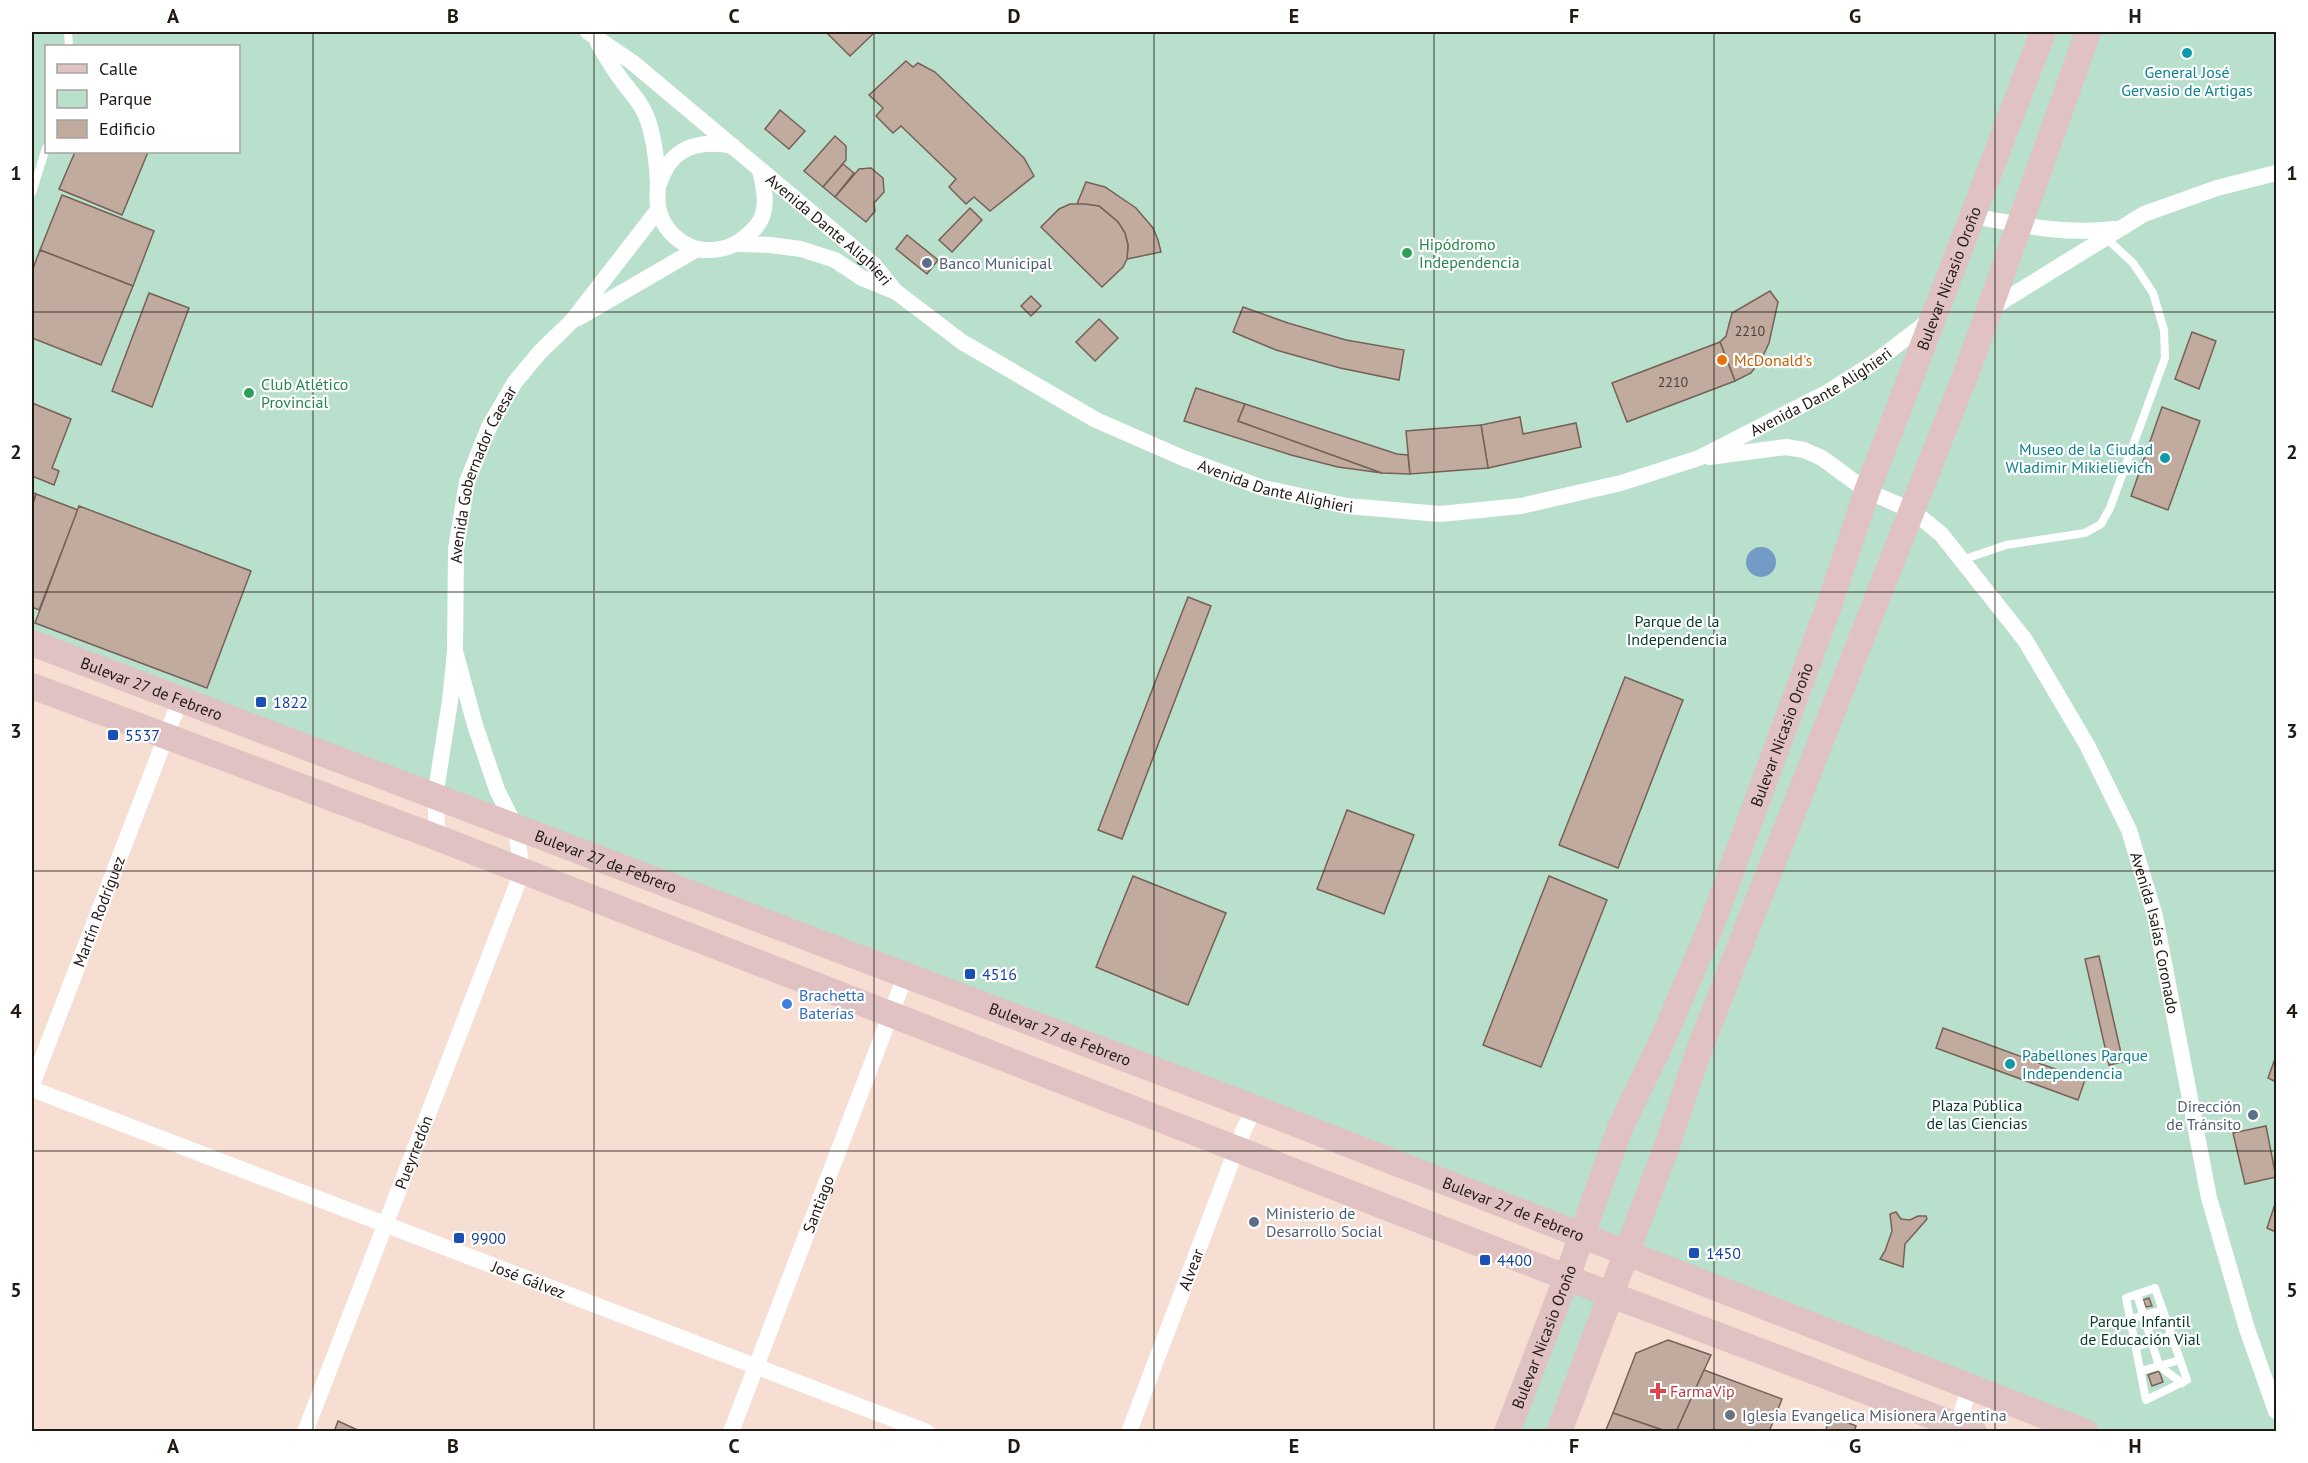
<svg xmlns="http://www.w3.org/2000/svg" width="2308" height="1463" font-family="'PT Sans',sans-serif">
<rect width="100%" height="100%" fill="#f6ded2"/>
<!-- green -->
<g fill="#b9e0cc" fill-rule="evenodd">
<path d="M32,32H2276V1431H2086L32,643ZM46,46H238V152H46Z"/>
<polygon points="1567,1277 1609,1294 1559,1431 1507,1432"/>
</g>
<!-- water -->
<circle fill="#749ac6" cx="1761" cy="562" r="15"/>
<!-- building -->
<g fill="#c1ab9f" stroke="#766157" stroke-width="1.5">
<polygon points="826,32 875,32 850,56"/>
<polygon points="906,61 913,67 918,63 935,72 1024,158 1034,176 990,211 974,197 966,204 949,187 956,179 901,126 893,133 876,116 883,108 869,95"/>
<polygon points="780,110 805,131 789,149 765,129"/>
<polygon points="835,136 846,146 846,160 823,187 804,171"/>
<polygon points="75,152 148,152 122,215 59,189"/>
<polygon points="843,164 854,173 835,197 823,187"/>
<polygon points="871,168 883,178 884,192 874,203 875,211 866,222 835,197 859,169"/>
<polygon points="1086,182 1105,187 1136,208 1153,228 1158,240 1161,252 1127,259 1128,245 1125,233 1118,222 1099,206 1077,204"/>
<polygon points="62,195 154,231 133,286 40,250"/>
<polygon points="1070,204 1085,204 1099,206 1118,222 1125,233 1128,245 1127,259 1123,267 1102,287 1041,227 1059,209"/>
<polygon points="970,208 982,220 952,252 939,240"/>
<polygon points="907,235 938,260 927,274 896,249"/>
<polygon points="40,250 133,286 101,365 32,338 32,271"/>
<polygon points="1770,291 1778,302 1769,343 1762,358 1751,373 1735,381 1720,342 1726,336 1732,313"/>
<polygon points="149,293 189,308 152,407 112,391"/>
<polygon points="1031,296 1041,306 1031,316 1021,306"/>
<polygon points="1243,307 1288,323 1346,340 1404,350 1399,380 1340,368 1276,350 1233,332"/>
<polygon points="1099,319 1118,338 1095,361 1076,342"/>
<polygon points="2192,332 2216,341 2199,389 2175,379"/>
<polygon points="1720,342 1735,381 1627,422 1612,383"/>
<polygon points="1196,388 1245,404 1238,421 1382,473 1338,467 1291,455 1184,421"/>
<polygon points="32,403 71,419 52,468 59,471 54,485 32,476"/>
<polygon points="1245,404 1397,454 1408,455 1410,474 1382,473 1238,421"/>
<polygon points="2162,407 2200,421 2168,510 2131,496"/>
<polygon points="1520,417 1523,434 1576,423 1581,447 1488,468 1481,425"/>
<polygon points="1481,425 1488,468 1410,474 1406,431"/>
<polygon points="32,492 36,494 32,507"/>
<polygon points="36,494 78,510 39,610 32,607 32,507"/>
<polygon points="79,506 251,571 207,688 35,623"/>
<polygon points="1188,597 1211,606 1122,839 1098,830"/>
<polygon points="1625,677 1683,700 1618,868 1559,845"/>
<polygon points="1347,810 1414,835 1384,914 1317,889"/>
<polygon points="1133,876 1226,913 1188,1005 1096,967"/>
<polygon points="1549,876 1607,900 1541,1067 1483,1045"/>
<polygon points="2099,956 2123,1062 2109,1065 2085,959"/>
<polygon points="1943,1028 2085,1080 2078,1100 1936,1048"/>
<polygon points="2276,1056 2276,1082 2268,1078"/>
<polygon points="2266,1126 2276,1177 2245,1184 2233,1133"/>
<polygon points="2276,1201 2276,1232 2267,1228"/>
<polygon points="1896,1212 1901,1219 1910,1220 1918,1216 1926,1216 1927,1219 1905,1244 1903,1267 1880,1259 1885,1251 1892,1231 1890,1214"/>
<polygon points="2149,1298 2152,1306 2146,1307 2143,1300"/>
<polygon points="2157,1318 2160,1325 2151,1328 2149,1321"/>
<polygon points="1668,1340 1711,1355 1676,1432 1668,1432 1613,1413 1636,1353"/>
<polygon points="1704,1370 1782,1399 1769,1432 1676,1432"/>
<polygon points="2159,1371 2163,1382 2152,1386 2148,1375"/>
<polygon points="1613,1413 1668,1432 1605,1432"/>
<polygon points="1831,1416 1856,1426 1854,1432 1825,1432"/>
<polygon points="338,1421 362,1432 334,1432"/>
</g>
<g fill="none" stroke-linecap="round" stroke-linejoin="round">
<!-- lane -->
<g stroke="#fff" stroke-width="8">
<polyline points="68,32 69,46"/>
<polyline points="32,193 46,148"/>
<polyline points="1962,560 2006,545 2085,533 2101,524 2110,508 2165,358 2164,330 2153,293 2133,263 2106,238"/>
<polygon points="2155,1288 2187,1380 2146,1400 2126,1298"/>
<polyline points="2137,1294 2159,1366 2182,1383"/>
<polyline points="2130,1319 2163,1310"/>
<polyline points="2136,1347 2172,1335"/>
<polyline points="2141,1371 2180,1360"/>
</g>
<!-- street -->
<g stroke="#fff" stroke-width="16">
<path id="s1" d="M588,32L632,62L874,265L895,291L962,342L1096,420L1183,458L1263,488L1347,506L1440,514L1521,506L1621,483L1699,458L1828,392L1875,362L1931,319"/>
<path d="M598,43C605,55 612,67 620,78C631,93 644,105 649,124C655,143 657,164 658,183C658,192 656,202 659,211C664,231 683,248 704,250C727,251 741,243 756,227C770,211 764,188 760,170"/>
<path d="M659,184C662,177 665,168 670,162C685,143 711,141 733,146"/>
<path d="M1973,216C2021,225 2064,235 2114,229"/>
<polyline points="739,244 770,245 801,249 835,260 862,278 894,291"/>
<polyline points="1990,309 2144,214 2217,188 2276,173"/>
<polyline points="578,318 697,249"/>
<path id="s2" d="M1709,457L1786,447L1804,450L1822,458L1867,491L1913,511L1941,534L2025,640L2087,745L2129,830L2155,916L2209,1198L2247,1329L2276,1411"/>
<path id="s3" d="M438,838L435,797L450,701L455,651L456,549L467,482L489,427L515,382L540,352L572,321L658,210"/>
<path id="s4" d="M32,1085L180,700"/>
<path id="s5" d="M32,1089L927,1432"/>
<path id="s6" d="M305,1432L522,872L516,828L497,790L475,725L455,651"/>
<path id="s7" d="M731,1432L906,974"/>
<path id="s8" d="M1129,1432L1244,1129L1255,1108"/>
<polyline points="1955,1432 1970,1387"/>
</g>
<!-- primary -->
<g stroke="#dfc2c1" stroke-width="26">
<path id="s9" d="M32,643L1255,1108L2086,1432"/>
<polyline points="32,686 438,838 1609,1294 1974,1432"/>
<path id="s10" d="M1507,1432L1567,1277L1620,1128L1663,1039L1711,926L1830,603L1867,491L2043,32"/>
<polyline points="1559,1432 1668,1143 1699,1050 1972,358 2088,32"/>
</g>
</g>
<!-- grid -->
<path fill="none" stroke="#211914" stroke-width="1.5" stroke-opacity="0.55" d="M313,32V1432M594,32V1432M874,32V1432M1154,32V1432M1434,32V1432M1714,32V1432M1995,32V1432M32,312H2276M32,592H2276M32,871H2276M32,1151H2276"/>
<!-- markers -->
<g fill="#0f9aa8" stroke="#fff" stroke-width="2">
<circle cx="2187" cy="53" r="6"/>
<circle cx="2165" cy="458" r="6"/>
<circle cx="2010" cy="1064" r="6"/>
</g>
<g fill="#2e9e5b" stroke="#fff" stroke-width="2">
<circle cx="1407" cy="253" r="6"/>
<circle cx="249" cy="393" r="6"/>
</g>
<g fill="#5c6f8a" stroke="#fff" stroke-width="2">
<circle cx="927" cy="263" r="6"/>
<circle cx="2253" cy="1115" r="6"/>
<circle cx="1254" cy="1222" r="6"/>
</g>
<circle fill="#e8710a" stroke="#fff" stroke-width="2" cx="1722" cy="360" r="6"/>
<g fill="#1a4fb4" stroke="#fff" stroke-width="2">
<rect x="255" y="696" width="12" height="12" rx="3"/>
<rect x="107" y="729" width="12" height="12" rx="3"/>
<rect x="964" y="968" width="12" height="12" rx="3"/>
<rect x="453" y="1232" width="12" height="12" rx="3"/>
<rect x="1688" y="1247" width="12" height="12" rx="3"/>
<rect x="1479" y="1254" width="12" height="12" rx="3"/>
</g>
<circle fill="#3f7fe0" stroke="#fff" stroke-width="2" cx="787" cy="1004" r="6"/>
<path fill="#e0444e" stroke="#fff" stroke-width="2" d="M1655 1382h6v6h6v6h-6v6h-6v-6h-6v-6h6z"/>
<circle fill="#6b7280" stroke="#fff" stroke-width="2" cx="1730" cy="1415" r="6"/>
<g text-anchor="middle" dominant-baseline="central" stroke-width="4.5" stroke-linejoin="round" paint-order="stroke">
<!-- number labels -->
<g font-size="14" fill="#493e37">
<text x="1750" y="331">2210</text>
<text x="1673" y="382">2210</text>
</g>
<!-- culture labels -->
<g font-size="16" fill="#0d838f" stroke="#fff">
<text x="2187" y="72">General José<tspan x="2187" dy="18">Gervasio de Artigas</tspan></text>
<text x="2153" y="449" text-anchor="end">Museo de la Ciudad<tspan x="2153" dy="18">Wladimir Mikielievich</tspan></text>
<text x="2022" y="1055" text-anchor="start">Pabellones Parque<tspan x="2022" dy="18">Independencia</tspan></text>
</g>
<!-- street labels -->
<g font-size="16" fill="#211914" stroke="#fff">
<text stroke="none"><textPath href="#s1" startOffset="312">Avenida Dante Alighieri</textPath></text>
<text stroke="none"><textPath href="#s10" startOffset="1236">Bulevar Nicasio Oroño</textPath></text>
<text stroke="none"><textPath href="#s1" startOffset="1406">Avenida Dante Alighieri</textPath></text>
<text stroke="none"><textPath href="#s3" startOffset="370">Avenida Gobernador Caesar</textPath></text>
<text stroke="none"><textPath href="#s1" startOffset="834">Avenida Dante Alighieri</textPath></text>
<text stroke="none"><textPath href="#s9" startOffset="128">Bulevar 27 de Febrero</textPath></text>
<text stroke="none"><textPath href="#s10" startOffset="750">Bulevar Nicasio Oroño</textPath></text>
<text stroke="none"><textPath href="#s9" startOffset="614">Bulevar 27 de Febrero</textPath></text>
<text stroke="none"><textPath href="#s4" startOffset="186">Martín Rodríguez</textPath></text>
<text stroke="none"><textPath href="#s2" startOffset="716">Avenida Isaías Coronado</textPath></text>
<text stroke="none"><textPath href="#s9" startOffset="1100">Bulevar 27 de Febrero</textPath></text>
<text stroke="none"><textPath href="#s6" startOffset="300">Pueyrredón</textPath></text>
<text stroke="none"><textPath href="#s7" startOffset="244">Santiago</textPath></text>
<text stroke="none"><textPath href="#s9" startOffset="1586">Bulevar 27 de Febrero</textPath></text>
<text stroke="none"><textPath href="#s8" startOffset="174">Alvear</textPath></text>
<text stroke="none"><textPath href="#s5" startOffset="532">José Gálvez</textPath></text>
<text stroke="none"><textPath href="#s10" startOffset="102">Bulevar Nicasio Oroño</textPath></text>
</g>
<!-- leisure labels -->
<g font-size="16" fill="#27864d" stroke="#fff" text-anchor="start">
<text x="1419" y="244">Hipódromo<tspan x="1419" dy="18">Independencia</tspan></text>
<text x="261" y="384">Club Atlético<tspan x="261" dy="18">Provincial</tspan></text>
</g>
<!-- service labels -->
<g font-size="16" fill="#4e5e75" stroke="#fff" text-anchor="start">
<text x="939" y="263">Banco Municipal</text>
<text x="2241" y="1106" text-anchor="end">Dirección<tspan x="2241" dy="18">de Tránsito</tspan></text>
<text x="1266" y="1213">Ministerio de<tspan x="1266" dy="18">Desarrollo Social</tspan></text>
</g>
<!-- food labels -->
<g font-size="16" fill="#c56008" stroke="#fff" text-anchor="start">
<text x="1734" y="360">McDonald's</text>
</g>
<!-- park labels -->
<g font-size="16" fill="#043b28" stroke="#fff">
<text x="1677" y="621">Parque de la<tspan x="1677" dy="18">Independencia</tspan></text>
<text x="1977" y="1105">Plaza Pública<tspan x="1977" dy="18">de las Ciencias</tspan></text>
<text x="2140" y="1321">Parque Infantil<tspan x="2140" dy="18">de Educación Vial</tspan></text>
</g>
<!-- transit labels -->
<g font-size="16" fill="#164399" stroke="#fff" text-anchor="start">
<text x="273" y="702">1822</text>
<text x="125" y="735">5537</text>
<text x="982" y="974">4516</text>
<text x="471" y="1238">9900</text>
<text x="1706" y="1253">1450</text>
<text x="1497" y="1260">4400</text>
</g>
<!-- shop labels -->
<g font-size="16" fill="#366cbe" stroke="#fff" text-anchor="start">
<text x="799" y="995">Brachetta<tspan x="799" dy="18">Baterías</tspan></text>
</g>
<!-- health labels -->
<g font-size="16" fill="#be3a42" stroke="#fff" text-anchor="start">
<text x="1670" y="1391">FarmaVip</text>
</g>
<!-- worship labels -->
<g font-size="16" fill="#5b616d" stroke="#fff" text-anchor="start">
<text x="1742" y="1415">Iglesia Evangelica Misionera Argentina</text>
</g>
</g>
<!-- border -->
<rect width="2308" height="1463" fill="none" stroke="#ffffff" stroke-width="66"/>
<!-- legend -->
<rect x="45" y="45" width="195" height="108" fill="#ffffff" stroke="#a6a3a1" stroke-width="1.5"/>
<rect x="57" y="64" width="30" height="9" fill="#dfc2c1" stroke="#a6a3a1" stroke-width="1.5"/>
<text x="99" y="75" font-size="18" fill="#211914">Calle</text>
<rect x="57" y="90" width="30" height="18" fill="#b9e0cc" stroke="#a6a3a1" stroke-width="1.5"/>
<text x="99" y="105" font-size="18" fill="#211914">Parque</text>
<rect x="57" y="120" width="30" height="18" fill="#c1ab9f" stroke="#a6a3a1" stroke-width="1.5"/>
<text x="99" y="135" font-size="18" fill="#211914">Edificio</text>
<rect x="33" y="33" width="2242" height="1397" fill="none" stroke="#211914" stroke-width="2"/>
<g font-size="20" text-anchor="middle" font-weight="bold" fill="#211914">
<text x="173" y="23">A</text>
<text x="453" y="23">B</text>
<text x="734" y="23">C</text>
<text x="1014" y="23">D</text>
<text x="1294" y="23">E</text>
<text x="1574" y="23">F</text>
<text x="1855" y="23">G</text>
<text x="2135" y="23">H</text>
<text x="16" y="180">1</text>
<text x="2292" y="180">1</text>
<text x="16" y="459">2</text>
<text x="2292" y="459">2</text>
<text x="16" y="738">3</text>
<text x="2292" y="738">3</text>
<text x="16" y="1018">4</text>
<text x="2292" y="1018">4</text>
<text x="16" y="1297">5</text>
<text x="2292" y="1297">5</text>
<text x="173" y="1453">A</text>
<text x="453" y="1453">B</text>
<text x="734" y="1453">C</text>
<text x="1014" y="1453">D</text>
<text x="1294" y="1453">E</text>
<text x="1574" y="1453">F</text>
<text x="1855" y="1453">G</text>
<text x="2135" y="1453">H</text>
</g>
</svg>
